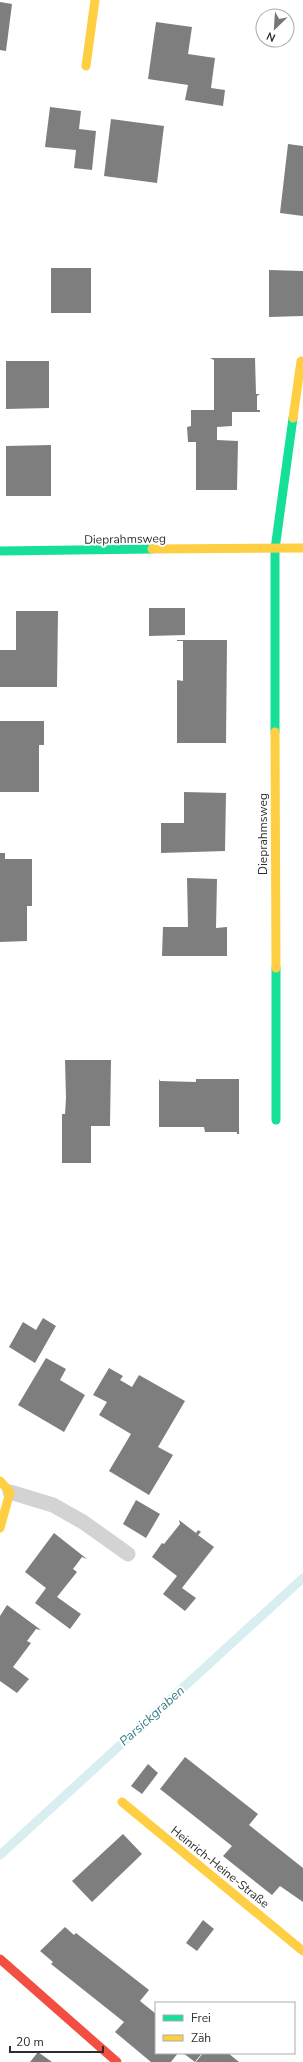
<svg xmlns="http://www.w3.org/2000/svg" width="303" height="2062" font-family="'Nunito Sans',sans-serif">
<rect width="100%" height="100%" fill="#fff"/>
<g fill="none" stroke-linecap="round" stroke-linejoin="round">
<!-- stream -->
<polyline stroke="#d8eef1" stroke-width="9" points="0,1855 303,1578"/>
</g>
<!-- building -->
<g fill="#7e7e7e">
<polygon points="0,2 12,4 6,51 0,50"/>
<polygon points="156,22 192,27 188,54 215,58 211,88 225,90 223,106 185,100 188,85 148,79"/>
<polygon points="50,107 81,111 79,129 96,131 92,170 74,168 76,150 45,147"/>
<polygon points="111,119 164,126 157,183 104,176"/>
<polygon points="288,144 303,146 303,216 280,213"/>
<rect x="51" y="268" width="40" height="45"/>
<polygon points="269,270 303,271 303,316 269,317"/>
<polygon points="210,358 255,358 256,394 260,394 257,396 257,410 260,410 260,412 232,412 232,426 217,427 217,440 238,441 237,490 196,490 196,442 188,442 187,427 191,426 191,410 214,410 214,360"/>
<polygon points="6,361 49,361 49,408 6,409"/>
<polygon points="51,445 51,496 6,496 6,446"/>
<polygon points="149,608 185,608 185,635 149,636"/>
<polygon points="16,611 58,611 57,687 0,687 0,650 16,650"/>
<polygon points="177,640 227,640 226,743 177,743 177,680 183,681 183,641 177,641"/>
<polygon points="0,721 44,721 44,745 39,745 39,792 0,792"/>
<polygon points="184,792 226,793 225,851 161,853 161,823 184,823"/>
<polygon points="0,853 5,853 5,859 32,859 32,906 27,906 27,941 0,942"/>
<polygon points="187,878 217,879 216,928 227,927 227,956 162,956 163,927 188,927"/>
<polygon points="65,1060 111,1060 110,1126 91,1126 91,1163 62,1163 62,1114 65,1114 66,1098"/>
<polygon points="159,1079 160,1081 196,1082 196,1079 239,1079 239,1134 237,1134 237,1132 205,1132 204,1127 159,1127"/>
<polygon points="43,1318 56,1326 35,1363 9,1347 23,1322 36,1330"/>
<polygon points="46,1358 66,1369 60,1380 85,1395 64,1432 18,1405"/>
<polygon points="109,1368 123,1376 120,1380 132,1387 139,1375 185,1401 158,1447 173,1455 149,1495 109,1471 131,1434 99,1415 107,1402 93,1395"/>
<polygon points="136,1500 160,1514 146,1538 123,1524"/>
<polygon points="179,1520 196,1533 198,1530 201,1532 198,1535 214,1547 182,1588 196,1598 185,1611 163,1594 177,1576 152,1557 162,1543 164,1544 180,1524"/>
<polygon points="54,1533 87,1559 82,1557 73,1569 77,1572 57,1597 81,1614 70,1629 35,1603 46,1588 25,1572"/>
<polygon points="7,1605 41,1630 36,1629 27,1641 31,1643 13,1667 29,1679 17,1693 0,1681 0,1616"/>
<polygon points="185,1757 258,1814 249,1825 303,1868 303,1902 280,1886 272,1895 248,1876 223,1856 232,1846 160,1789"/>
<polygon points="148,1764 158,1773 142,1794 131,1786"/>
<polygon points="123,1834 142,1854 92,1902 72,1881"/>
<polygon points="203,1920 214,1929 197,1951 186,1943"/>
<polygon points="65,1927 74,1935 76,1933 149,1990 140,2001 156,2014 156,2053 178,2053 171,2062 151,2062 115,2032 124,2022 51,1964 53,1962 40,1951"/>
<polygon points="38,2052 52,2062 30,2062"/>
<polygon points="183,2053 202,2053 195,2062"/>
<polygon points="203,2053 228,2053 239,2062 196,2062"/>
</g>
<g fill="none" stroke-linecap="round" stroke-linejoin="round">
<!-- lane -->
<polyline stroke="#d3d3d3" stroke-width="15" points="10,1492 53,1505 83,1522 128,1554"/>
<!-- fast -->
<g stroke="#16e098" stroke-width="9">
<polyline points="0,551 152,549"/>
<polyline points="275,732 275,549 293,418"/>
<polyline points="276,968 276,1120"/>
</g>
<!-- slow -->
<g stroke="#ffcf43" stroke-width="9">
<polyline points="86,66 95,0"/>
<polyline points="293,418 301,361"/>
<polyline points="152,549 303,548"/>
<polyline points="275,732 276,968"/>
<polyline points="0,1481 10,1492 0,1528"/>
<polyline points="122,1802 303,1951"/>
</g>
<!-- jam -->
<polyline stroke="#f24e42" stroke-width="9" points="0,1959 117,2062"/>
</g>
<g text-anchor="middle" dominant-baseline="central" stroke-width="4" stroke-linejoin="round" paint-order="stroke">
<!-- street labels -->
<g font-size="12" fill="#2e2e2e" stroke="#fff">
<text transform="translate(125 539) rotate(-1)">Dieprahmsweg</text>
<text transform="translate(263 834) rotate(-90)">Dieprahmsweg</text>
<text transform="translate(220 1867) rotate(39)">Heinrich-Heine-Straße</text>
</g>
<!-- water labels -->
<g font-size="13" font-style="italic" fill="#3a8089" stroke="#fff">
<text transform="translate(152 1716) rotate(-42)">Parsickgraben</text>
</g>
</g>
<!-- legend -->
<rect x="155" y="2002" width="140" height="52" fill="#ffffff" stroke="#ababab"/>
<rect x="163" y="2015" width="20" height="6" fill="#16e098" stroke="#ababab"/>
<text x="191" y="2022" font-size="12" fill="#2e2e2e">Frei</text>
<rect x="163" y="2035" width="20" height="6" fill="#ffcf43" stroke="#ababab"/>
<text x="191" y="2042" font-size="12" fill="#2e2e2e">Zäh</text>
<!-- north arrow -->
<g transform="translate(275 28) rotate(205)"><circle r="19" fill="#ffffff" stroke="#ababab"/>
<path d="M0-3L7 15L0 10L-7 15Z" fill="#777777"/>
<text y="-6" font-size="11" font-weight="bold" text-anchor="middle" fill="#2e2e2e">N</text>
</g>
<!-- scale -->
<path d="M10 2046v6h93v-6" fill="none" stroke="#2e2e2e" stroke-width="2"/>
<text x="16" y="2046" font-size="12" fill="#2e2e2e" stroke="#ffffff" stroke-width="3" paint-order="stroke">20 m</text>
</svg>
